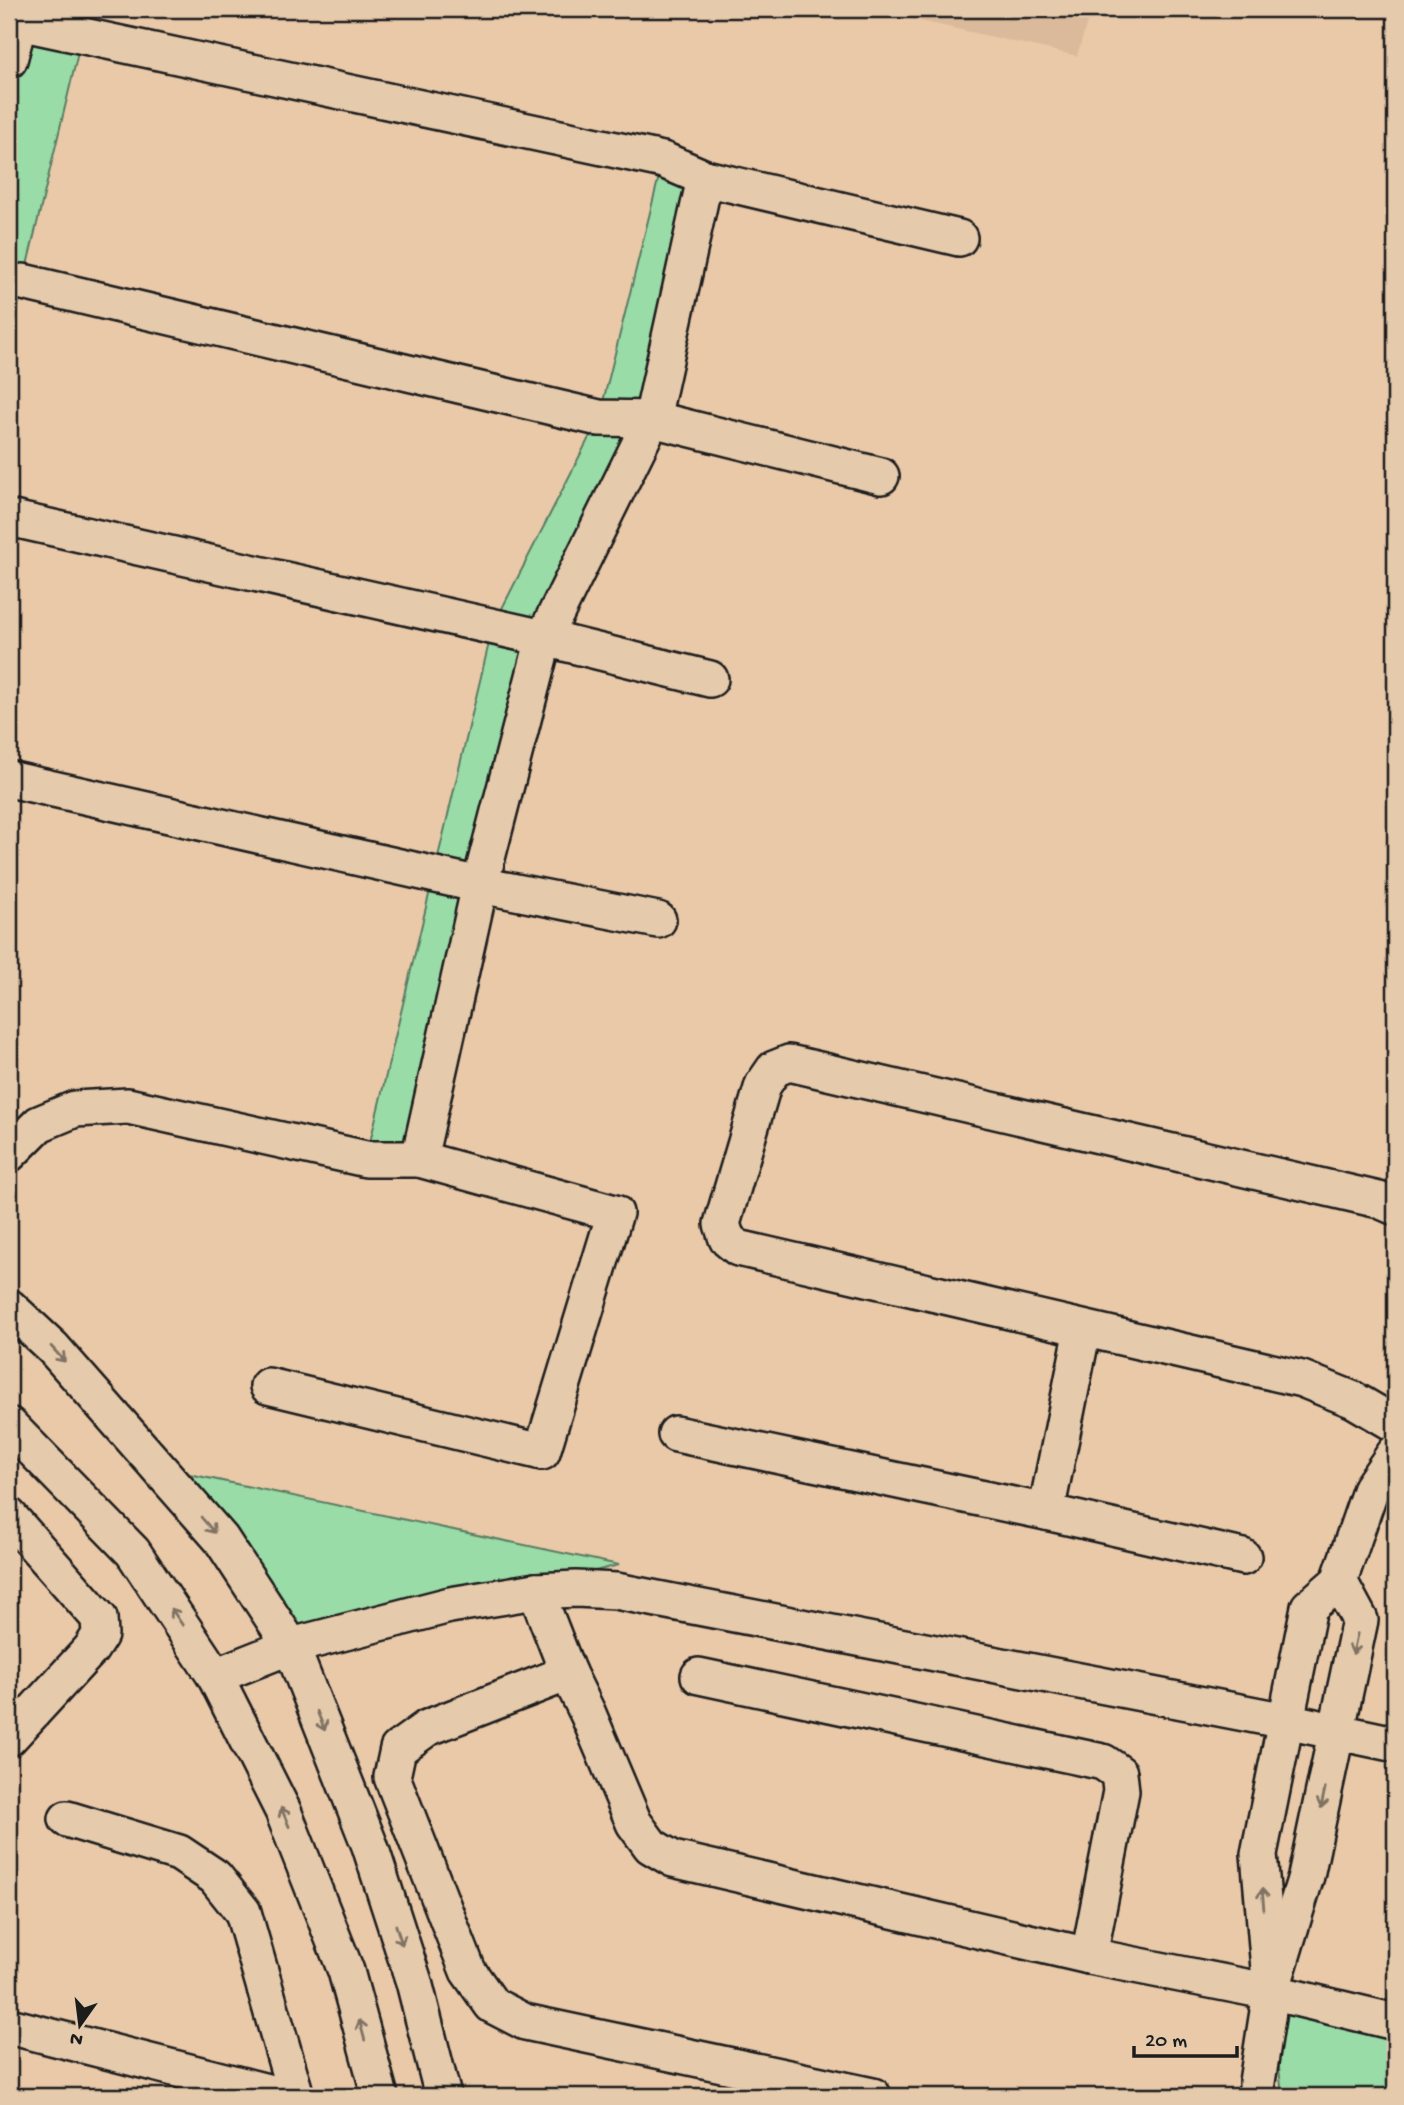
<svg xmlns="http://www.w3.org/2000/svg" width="1404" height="2105" font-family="'Gochi Hand',sans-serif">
<rect width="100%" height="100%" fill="#eac9a9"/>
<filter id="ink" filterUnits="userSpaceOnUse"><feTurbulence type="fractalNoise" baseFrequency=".0143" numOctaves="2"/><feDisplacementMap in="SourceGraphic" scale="14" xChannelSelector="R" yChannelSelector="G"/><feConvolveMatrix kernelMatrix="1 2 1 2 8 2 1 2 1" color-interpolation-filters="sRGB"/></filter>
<g filter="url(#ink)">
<!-- built -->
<polygon fill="#dbba9b" points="867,9 1091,9 1077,56"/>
<!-- green -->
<g fill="#99dca7" stroke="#5a7c62" stroke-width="2">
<polygon points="19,22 82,36 23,282 9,352 9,62"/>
<polygon points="663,160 705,178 652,419 544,638 419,1159 366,1159 493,626 599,418"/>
<polygon points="156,1467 619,1565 291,1646"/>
<polygon points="1271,1992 1395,2022 1395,2096 1282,2096"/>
</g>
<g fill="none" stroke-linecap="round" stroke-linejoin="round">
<!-- street casing -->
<g stroke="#1c1c1c" stroke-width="40">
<g id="street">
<polyline points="9,20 663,160 705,178 959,238"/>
<polyline points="9,60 19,22"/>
<polyline points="23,282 599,418 652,419 881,476"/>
<polyline points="9,518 544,638 710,679"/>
<polyline points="9,779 480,885 658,920"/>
<polyline points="9,1154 39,1124 75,1109 128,1106 366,1159 419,1159 480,885 544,638 652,419 705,178"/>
<polyline points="1395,1207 1379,1200 789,1063 774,1069 763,1085 722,1224 727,1239 738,1248 1302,1379 1354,1400 1395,1424"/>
<polyline points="9,1307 53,1348 221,1539 291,1646 370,1846 414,1982 443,2096"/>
<polyline points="268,1386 542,1452 615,1213 419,1159"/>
<polyline points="9,1425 133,1552 215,1676 283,1811 346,1971 380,2096"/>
<polyline points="676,1434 1046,1512 1243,1557"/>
<polyline points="1046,1512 1083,1329"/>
<polyline points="9,1516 99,1618 100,1635 91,1649 9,1738"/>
<polyline points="536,1591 568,1673"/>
<polyline points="215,1676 291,1646 450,1605 536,1591 576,1589 616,1591 1286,1721 1395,1744"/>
<polyline points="699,1676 1103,1762 1119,1773 1121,1791 1089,1956"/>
<polyline points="67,1819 179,1853 215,1877 243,1912 296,2096"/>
<polyline points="1271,1992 1259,1854 1309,1607 1339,1581 1371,1488 1395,1453"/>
<polyline points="9,2026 283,2096"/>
<polyline points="873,2096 525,2022 492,2005 468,1971 392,1777 398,1749 427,1728 568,1673 588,1714 634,1823 651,1846 673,1859 1089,1956 1271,1992 1395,2022"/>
<polyline points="1257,2096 1257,2082 1271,1992 1306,1876 1360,1620 1339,1581"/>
</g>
</g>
<!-- street -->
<use href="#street" stroke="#e5caac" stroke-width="35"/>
</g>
<!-- one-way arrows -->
<defs><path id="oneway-shaft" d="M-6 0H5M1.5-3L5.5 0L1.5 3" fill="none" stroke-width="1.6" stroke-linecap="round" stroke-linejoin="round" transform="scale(1.75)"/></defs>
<g stroke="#807364">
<use href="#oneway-shaft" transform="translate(58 1354) rotate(48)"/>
<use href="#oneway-shaft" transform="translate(208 1525) rotate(49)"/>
<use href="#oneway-shaft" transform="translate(177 1617) rotate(-124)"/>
<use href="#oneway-shaft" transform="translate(1355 1644) rotate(102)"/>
<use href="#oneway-shaft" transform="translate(321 1721) rotate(68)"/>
<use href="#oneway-shaft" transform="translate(1323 1798) rotate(102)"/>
<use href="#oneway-shaft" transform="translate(285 1817) rotate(-113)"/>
<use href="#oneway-shaft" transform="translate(1263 1899) rotate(-95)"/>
<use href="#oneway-shaft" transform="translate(399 1935) rotate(72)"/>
<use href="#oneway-shaft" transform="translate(362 2030) rotate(-105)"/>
</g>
</g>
<!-- margin -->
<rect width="1404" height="2105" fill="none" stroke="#e5caac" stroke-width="35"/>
<rect x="18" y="18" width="1369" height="2070" fill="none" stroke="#1c1c1c" stroke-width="2.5" filter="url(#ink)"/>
<!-- north arrow -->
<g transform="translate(80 2025) rotate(194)" stroke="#e5caac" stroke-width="5" paint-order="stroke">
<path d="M0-5L12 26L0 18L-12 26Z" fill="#1c1c1c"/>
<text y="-10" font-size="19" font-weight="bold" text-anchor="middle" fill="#1c1c1c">N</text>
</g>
<!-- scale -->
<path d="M1134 2046v10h103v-10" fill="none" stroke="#1c1c1c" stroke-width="3.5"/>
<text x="1145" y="2046" font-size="21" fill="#1c1c1c" stroke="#e5caac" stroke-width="5" paint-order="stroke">20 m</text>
</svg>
